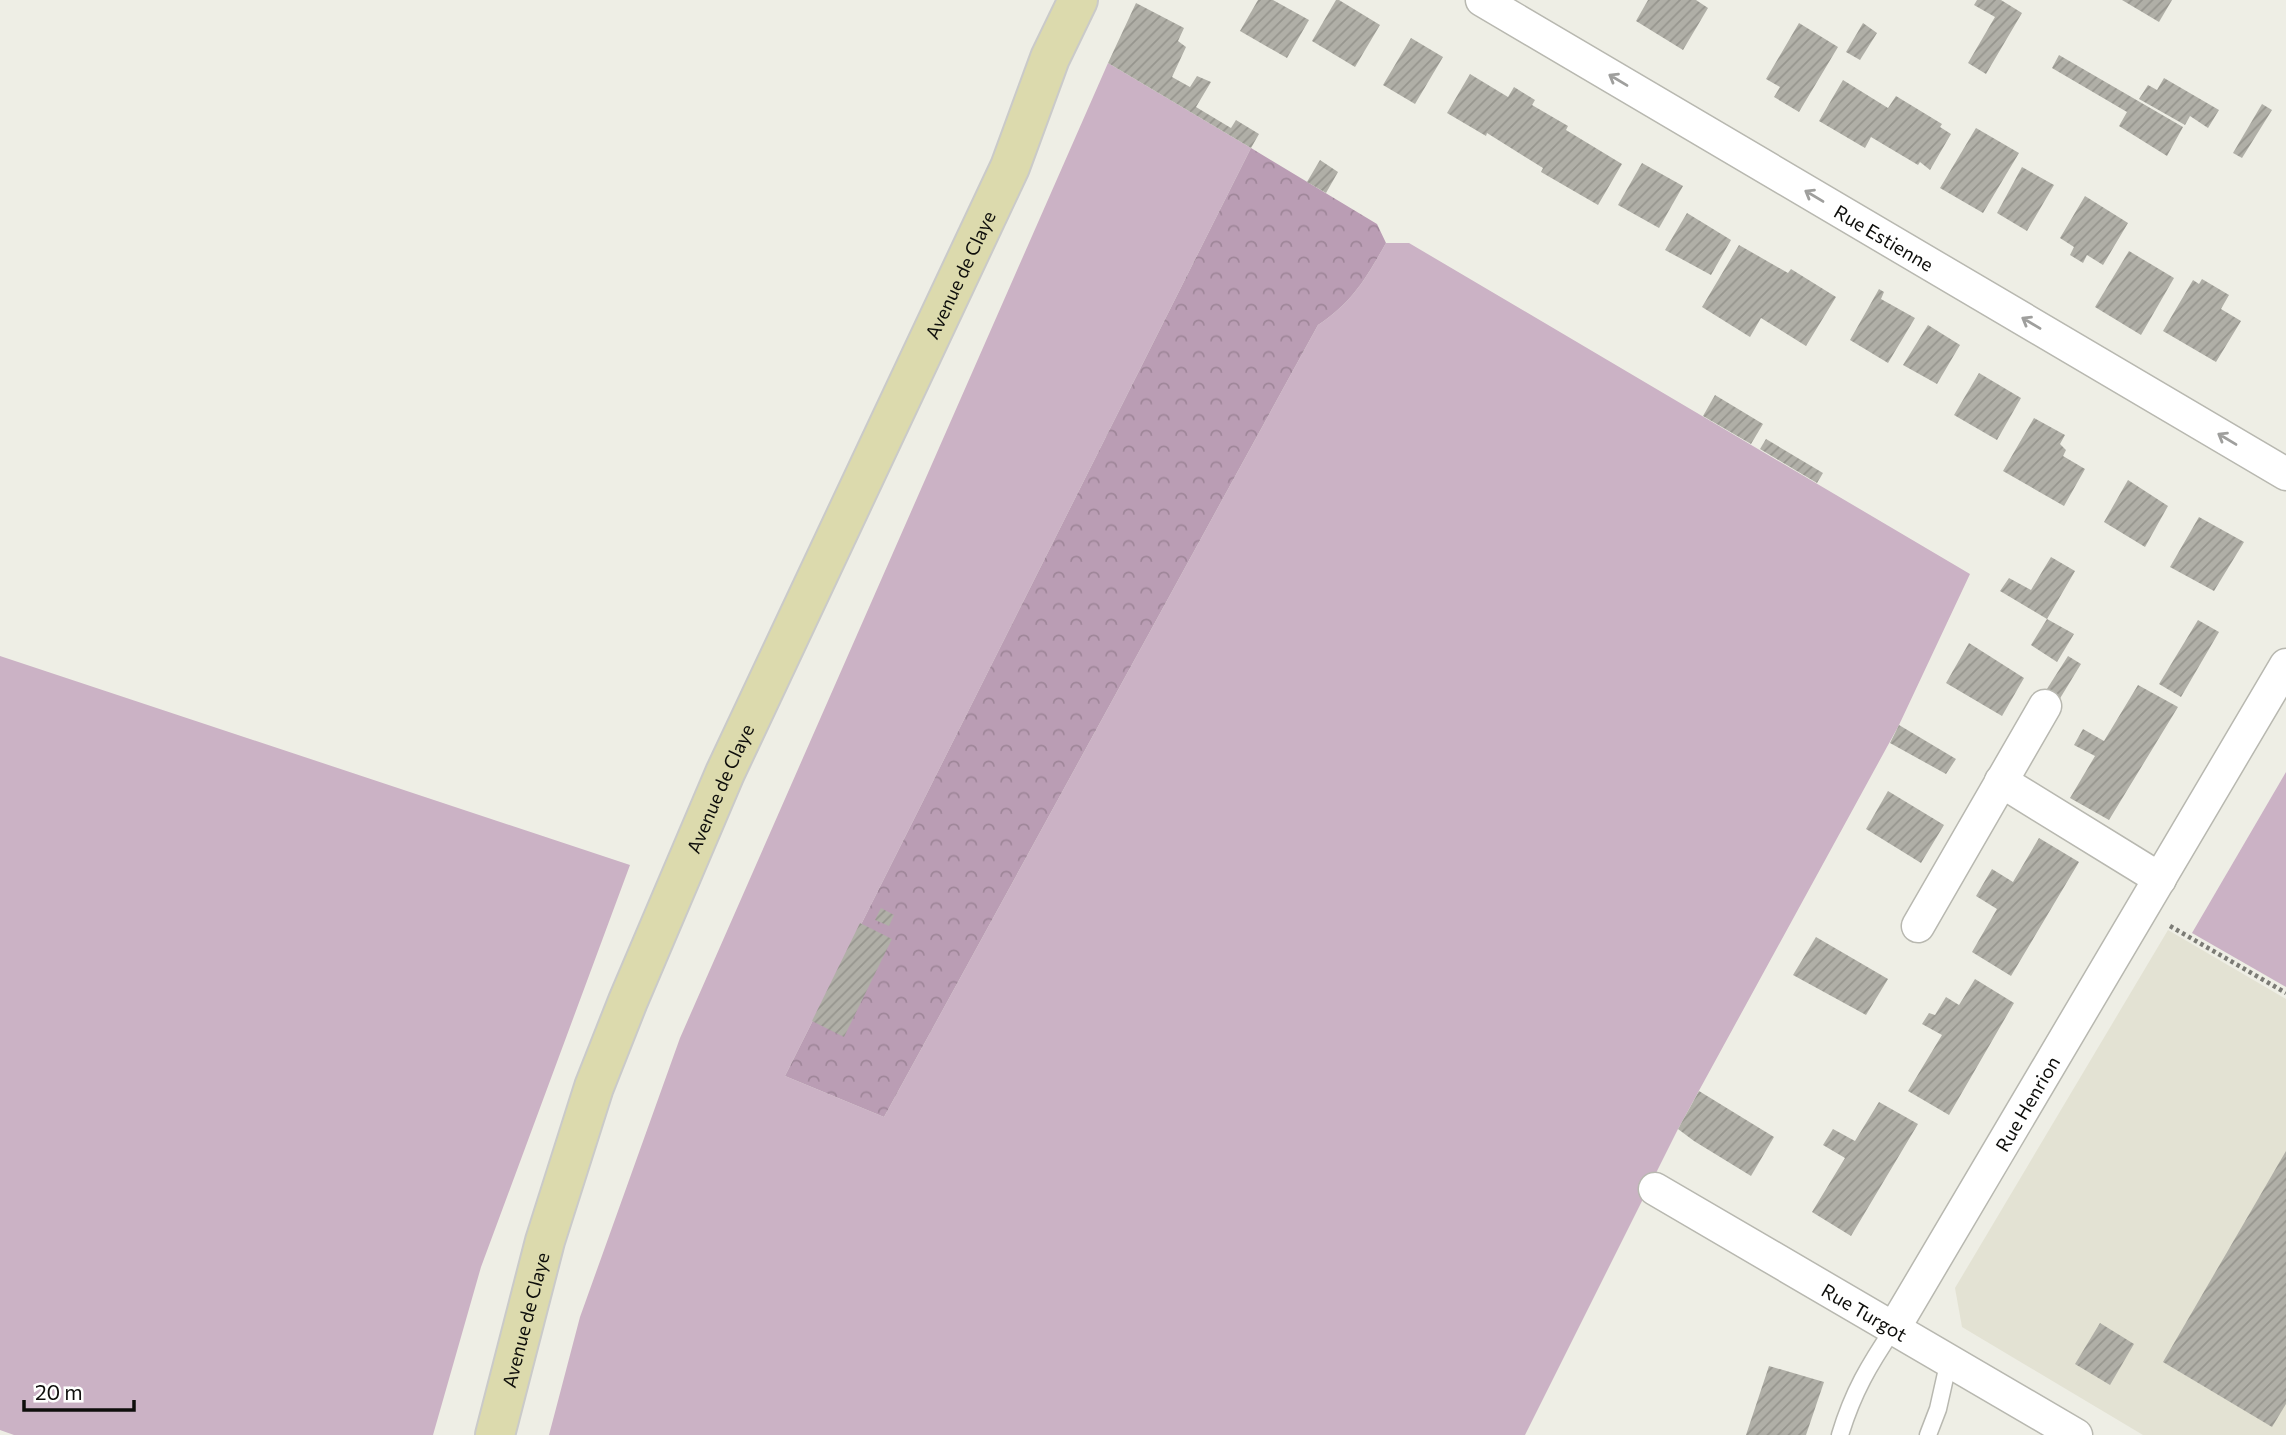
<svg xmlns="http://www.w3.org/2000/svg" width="2286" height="1435" font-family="Commissioner,sans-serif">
<defs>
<pattern id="forest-crowns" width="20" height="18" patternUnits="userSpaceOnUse" patternTransform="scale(1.75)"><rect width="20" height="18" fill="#ba9db4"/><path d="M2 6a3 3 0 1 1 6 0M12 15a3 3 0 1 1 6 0" fill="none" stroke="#9f8699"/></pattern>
<pattern id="building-hatch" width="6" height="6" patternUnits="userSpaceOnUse" patternTransform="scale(1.75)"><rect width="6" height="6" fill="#b0afa7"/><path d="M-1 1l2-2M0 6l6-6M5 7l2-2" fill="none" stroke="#96958e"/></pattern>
</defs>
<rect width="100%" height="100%" fill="#eeeee5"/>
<!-- built -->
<polygon fill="#e3e2d3" points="2168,930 2286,999 2286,1435 2143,1435 1962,1327 1955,1288"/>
<!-- grass -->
<g fill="#cbb2c5">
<path d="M1108,63L1251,148L785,1076L884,1117L1318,325C1353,302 1366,278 1386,243H1409L1970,574L1899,725L1678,1129L1525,1435H549L580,1317L680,1038Z"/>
<polygon points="0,656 630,865 481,1267 433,1435 14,1435 0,1430"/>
<polygon points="2286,772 2286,987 2192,933"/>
</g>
<!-- forest -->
<path fill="url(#forest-crowns)" d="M1251,148L1377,224L1386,243C1366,278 1353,302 1318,325L884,1117L785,1076Z"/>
<!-- building -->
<g fill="url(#building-hatch)">
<polygon points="1258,0 1273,0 1309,20 1287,58 1240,31"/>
<polygon points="1336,0 1339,0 1380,25 1355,67 1312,41"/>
<polygon points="1648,0 1696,0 1708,8 1683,50 1636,21"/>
<polygon points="1977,0 2001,0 2022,13 1986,74 1968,63 1995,17 1974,5"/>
<polygon points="2122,0 2172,0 2159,22"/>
<polygon points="1136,3 1184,28 1178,41 1186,47 1172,77 1190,87 1197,76 1211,82 1196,107 1231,128 1236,120 1259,134 1251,148 1108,63"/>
<polygon points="1799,23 1838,47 1799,112 1774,97 1780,87 1766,79"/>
<polygon points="1863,23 1877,33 1860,60 1846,52"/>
<polygon points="1411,38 1443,57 1415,104 1383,85"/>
<polygon points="2059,55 2183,127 2167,156 2119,126 2127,112 2052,68"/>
<polygon points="1470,74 1508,97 1514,87 1535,100 1532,105 1568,126 1566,130 1622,164 1598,205 1541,172 1543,168 1487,133 1486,136 1447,113"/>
<polygon points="2164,78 2219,110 2208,128 2190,116 2185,125 2139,99 2148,85 2157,90"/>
<polygon points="1843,80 1888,108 1896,96 1942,124 1940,127 1951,134 1930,170 1920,162 1918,165 1871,137 1865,148 1819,121"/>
<polygon points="2262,104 2272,110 2242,158 2233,153"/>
<polygon points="1976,128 2019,153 1983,213 1940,188"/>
<polygon points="1320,160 1338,172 1326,193 1307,182"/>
<polygon points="1642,163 1683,186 1659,228 1618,205"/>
<polygon points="2022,167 2054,185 2027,231 1997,213"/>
<polygon points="2085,196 2128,223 2103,265 2087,255 2083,263 2070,255 2074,247 2060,238"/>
<polygon points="1687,213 1731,240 1711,275 1665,250"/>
<polygon points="1739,245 1788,273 1791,269 1836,297 1806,346 1761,318 1750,337 1702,307"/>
<polygon points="2129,251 2174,278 2141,335 2095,307"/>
<polygon points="2202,279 2229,295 2221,309 2241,321 2216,362 2163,331 2193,280 2199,284"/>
<polygon points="1879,289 1884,292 1881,299 1915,318 1888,363 1850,340"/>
<polygon points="1928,325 1960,345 1937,384 1903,365"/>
<polygon points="1979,373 2021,398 1997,440 1954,415"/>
<polygon points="1715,395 1763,424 1751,444 1703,416"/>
<polygon points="2034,418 2065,435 2060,444 2066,450 2063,456 2085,469 2064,506 2003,471"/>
<polygon points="1766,439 1823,473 1817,483 1760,449"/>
<polygon points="2128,480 2168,506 2145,547 2104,522"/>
<polygon points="2199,517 2244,542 2214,591 2170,567"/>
<polygon points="2051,557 2075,571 2047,619 2000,591 2009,578 2031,590"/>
<polygon points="2047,619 2074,634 2057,662 2031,645"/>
<polygon points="2198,620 2219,632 2181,697 2159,684"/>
<polygon points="1969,643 2024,678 2002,716 1946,683"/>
<polygon points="2068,656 2081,664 2059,700 2045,692"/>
<polygon points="2138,685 2178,707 2109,820 2070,798 2095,756 2074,745 2083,729 2104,741"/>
<polygon points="1899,725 1956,759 1946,774 1890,743"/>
<polygon points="1888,791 1944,825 1921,863 1866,829"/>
<polygon points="2039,838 2079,862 2011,976 1972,952 1997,909 1976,896 1992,869 2013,882"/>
<polygon points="881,908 894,915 889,926 875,920"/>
<polygon points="860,923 892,939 844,1037 812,1021"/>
<polygon points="1816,937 1888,979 1866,1015 1793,975"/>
<polygon points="1975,979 2014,1003 1949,1115 1908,1091 1942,1035 1922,1024 1929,1013 1935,1015 1946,997 1959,1005"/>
<polygon points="1699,1091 1774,1137 1751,1176 1694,1141 1678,1129"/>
<polygon points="1879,1102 1918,1124 1851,1236 1812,1212 1845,1158 1823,1145 1833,1129 1855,1141"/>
<polygon points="2286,1151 2286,1404 2272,1427 2163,1362"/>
<polygon points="2100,1323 2134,1344 2110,1385 2075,1364"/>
<polygon points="1769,1366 1824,1382 1806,1435 1746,1435"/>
</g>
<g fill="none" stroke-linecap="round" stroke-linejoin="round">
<!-- service casing -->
<g stroke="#b8b8b0" stroke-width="19">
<g id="service">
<path d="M1840,1435C1853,1392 1869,1365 1894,1328"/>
<polyline points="1928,1435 1938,1409 1949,1360"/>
</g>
</g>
<!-- minor casing -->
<g stroke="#b8b8b0" stroke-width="35">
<g id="minor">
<path id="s1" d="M1482,0L2286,474"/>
<polyline points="2001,781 2160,879"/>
<polyline points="1918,926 2045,706"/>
<path id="s2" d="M1655,1189L2076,1435"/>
<path id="s3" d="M1894,1328L2286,665"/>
</g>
</g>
<!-- primary casing -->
<g stroke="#cacac9" stroke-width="42">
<g id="primary">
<path id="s4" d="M495,1435L545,1241L594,1087L628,1001L725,773L1010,167L1050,58L1078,0"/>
</g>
</g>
<!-- path -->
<polyline stroke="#7b7b75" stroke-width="4.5" stroke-dasharray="3.5 3.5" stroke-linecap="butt" points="2170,926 2286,993"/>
<!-- service -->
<use href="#service" stroke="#fff" stroke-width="16"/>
<!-- minor -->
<use href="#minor" stroke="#fff" stroke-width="32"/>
<!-- primary -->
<use href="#primary" stroke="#dcdaad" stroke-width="38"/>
</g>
<!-- one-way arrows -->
<defs><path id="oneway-shaft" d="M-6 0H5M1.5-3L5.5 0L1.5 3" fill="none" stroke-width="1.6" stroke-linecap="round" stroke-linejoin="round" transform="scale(1.75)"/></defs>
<g stroke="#9f9f9d">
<use href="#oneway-shaft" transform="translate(1618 80) rotate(-149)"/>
<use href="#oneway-shaft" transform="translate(1814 196) rotate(-149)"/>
<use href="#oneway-shaft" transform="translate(2031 323) rotate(-149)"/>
<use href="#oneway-shaft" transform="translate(2227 439) rotate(-149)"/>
</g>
<g text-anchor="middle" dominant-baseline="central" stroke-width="5" stroke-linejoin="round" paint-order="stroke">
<!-- street labels -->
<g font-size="19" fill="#0e0e0b" stroke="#fffffe">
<text stroke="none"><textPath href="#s1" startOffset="467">Rue Estienne</textPath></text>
<text stroke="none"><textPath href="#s4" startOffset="1253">Avenue de Claye</textPath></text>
<text stroke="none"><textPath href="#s4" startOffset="686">Avenue de Claye</textPath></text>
<text stroke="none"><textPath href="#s3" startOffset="261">Rue Henrion</textPath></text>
<text stroke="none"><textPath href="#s2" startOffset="243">Rue Turgot</textPath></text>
<text stroke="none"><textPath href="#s4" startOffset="119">Avenue de Claye</textPath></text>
</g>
</g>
<!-- scale -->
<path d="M24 1400v10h110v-10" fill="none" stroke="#0e0e0b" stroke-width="3.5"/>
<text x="35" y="1400" font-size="21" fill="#0e0e0b" stroke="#fffffe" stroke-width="5" paint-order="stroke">20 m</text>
</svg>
